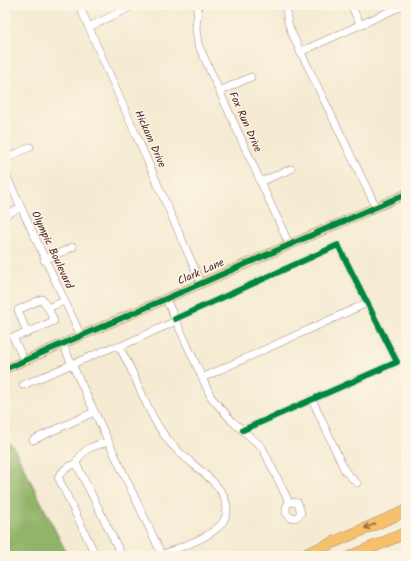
<svg xmlns="http://www.w3.org/2000/svg" width="411" height="561" font-family="Kalam,sans-serif">
<rect width="100%" height="100%" fill="#fcf5e5"/>
<filter id="ink" filterUnits="userSpaceOnUse"><feTurbulence type="fractalNoise" baseFrequency=".025" numOctaves="2"/><feDisplacementMap in="SourceGraphic" scale="8" xChannelSelector="R" yChannelSelector="G"/><feConvolveMatrix kernelMatrix="1 2 1 2 8 2 1 2 1" color-interpolation-filters="sRGB"/></filter>
<filter id="wash" filterUnits="userSpaceOnUse"><feTurbulence type="fractalNoise" baseFrequency=".012" numOctaves="4" result="noise"/><feDisplacementMap in="SourceGraphic" scale="16" xChannelSelector="R" yChannelSelector="G"/><feGaussianBlur stdDeviation="0.9" result="paint"/><feColorMatrix in="noise" values="0 0 0 0 0 0 0 0 0 0 0 0 0 0 0 0 0 1.4 0 .05"/><feComposite in="paint" operator="in"/></filter>
<g filter="url(#wash)">
<rect width="100%" height="100%" fill="#f5ebd3"/>
<!-- forest -->
<polygon fill="#92b468" stroke="#6e6a4a" points="5,440 13,446 68,556 10,556 8,540 5,539"/>
</g>
<g filter="url(#ink)">
<g fill="none" stroke-linecap="round" stroke-linejoin="round">
<!-- minor casing -->
<g stroke="#a0857f" stroke-width="8">
<g id="minor">
<polyline points="79,5 201,283"/>
<polyline points="198,5 196,29 198,44 289,244"/>
<path d="M288,5C284,14 289,27 293,36L376,207"/>
<polyline points="351,5 360,24"/>
<polyline points="89,27 135,5"/>
<polyline points="300,52 404,5"/>
<polyline points="220,91 251,77"/>
<polyline points="5,159 30,147"/>
<polyline points="5,173 81,336"/>
<polyline points="260,182 291,169"/>
<polyline points="5,215 20,208"/>
<polyline points="44,260 73,247"/>
<polyline points="166,299 211,397 232,421 262,447 289,502 286,507 286,513 291,518 297,517 301,513 298,503 289,502"/>
<polyline points="175,319 338,245 397,362 243,430"/>
<polyline points="27,333 54,321 48,308"/>
<polyline points="62,343 162,555"/>
<polyline points="119,347 176,321"/>
<polyline points="24,360 13,337 27,333 18,310 42,299 48,308 64,301"/>
<polyline points="202,378 367,303"/>
<path d="M23,385L113,347H119C138,377 146,414 169,441C182,458 202,469 216,485C243,517 215,534 186,545C177,549 167,553 158,556"/>
<polyline points="312,399 345,471 357,483"/>
<polyline points="33,440 94,412"/>
<path d="M108,442C92,446 84,448 76,463L122,556"/>
<polyline points="76,463 65,469 58,477 96,556"/>
</g>
</g>
<!-- major casing -->
<g stroke="#a0857f" stroke-width="10">
<polyline id="major" points="5,369 406,194"/>
</g>
<!-- highway casing -->
<g stroke="#a0857f" stroke-width="12">
<g id="highway">
<polyline points="302,556 406,511"/>
<polyline points="351,556 406,533"/>
</g>
</g>
<!-- minor -->
<use href="#minor" stroke="#fff" stroke-width="7"/>
<!-- major -->
<use href="#major" stroke="#f6c16b" stroke-width="9"/>
<!-- highway -->
<use href="#highway" stroke="#f6c16b" stroke-width="11"/>
<!-- cycleway casing -->
<g stroke="#fcf5e5" stroke-width="8">
<g id="cycleway">
<polyline points="175,319 338,245 397,362 243,430"/>
<polyline points="5,369 406,194"/>
</g>
</g>
<!-- cycleway -->
<use href="#cycleway" stroke="#00873e" stroke-width="6"/>
</g>
<!-- one-way arrows -->
<defs><path id="oneway-shaft" d="M-6 0H5M1.5-3L5.5 0L1.5 3" fill="none" stroke-width="1.6" stroke-linecap="round" stroke-linejoin="round"/></defs>
<use stroke="#976848" href="#oneway-shaft" transform="translate(370 526) rotate(157)"/>
</g>
<g text-anchor="middle" dominant-baseline="central" stroke-width="3" stroke-linejoin="round" paint-order="stroke">
<!-- street labels -->
<g font-size="11" fill="#4a1f2b" stroke="#fcf5e5">
<text transform="translate(245 122) rotate(66)">Fox Run Drive</text>
<text transform="translate(150 139) rotate(66)">Hickam Drive</text>
<text transform="translate(52 250) rotate(65)">Olympic Boulevard</text>
<text transform="translate(201 272) rotate(-24)">Clark Lane</text>
</g>
</g>
<!-- margin -->
<rect width="411" height="561" fill="none" stroke="#fcf5e5" stroke-width="20"/>
</svg>
